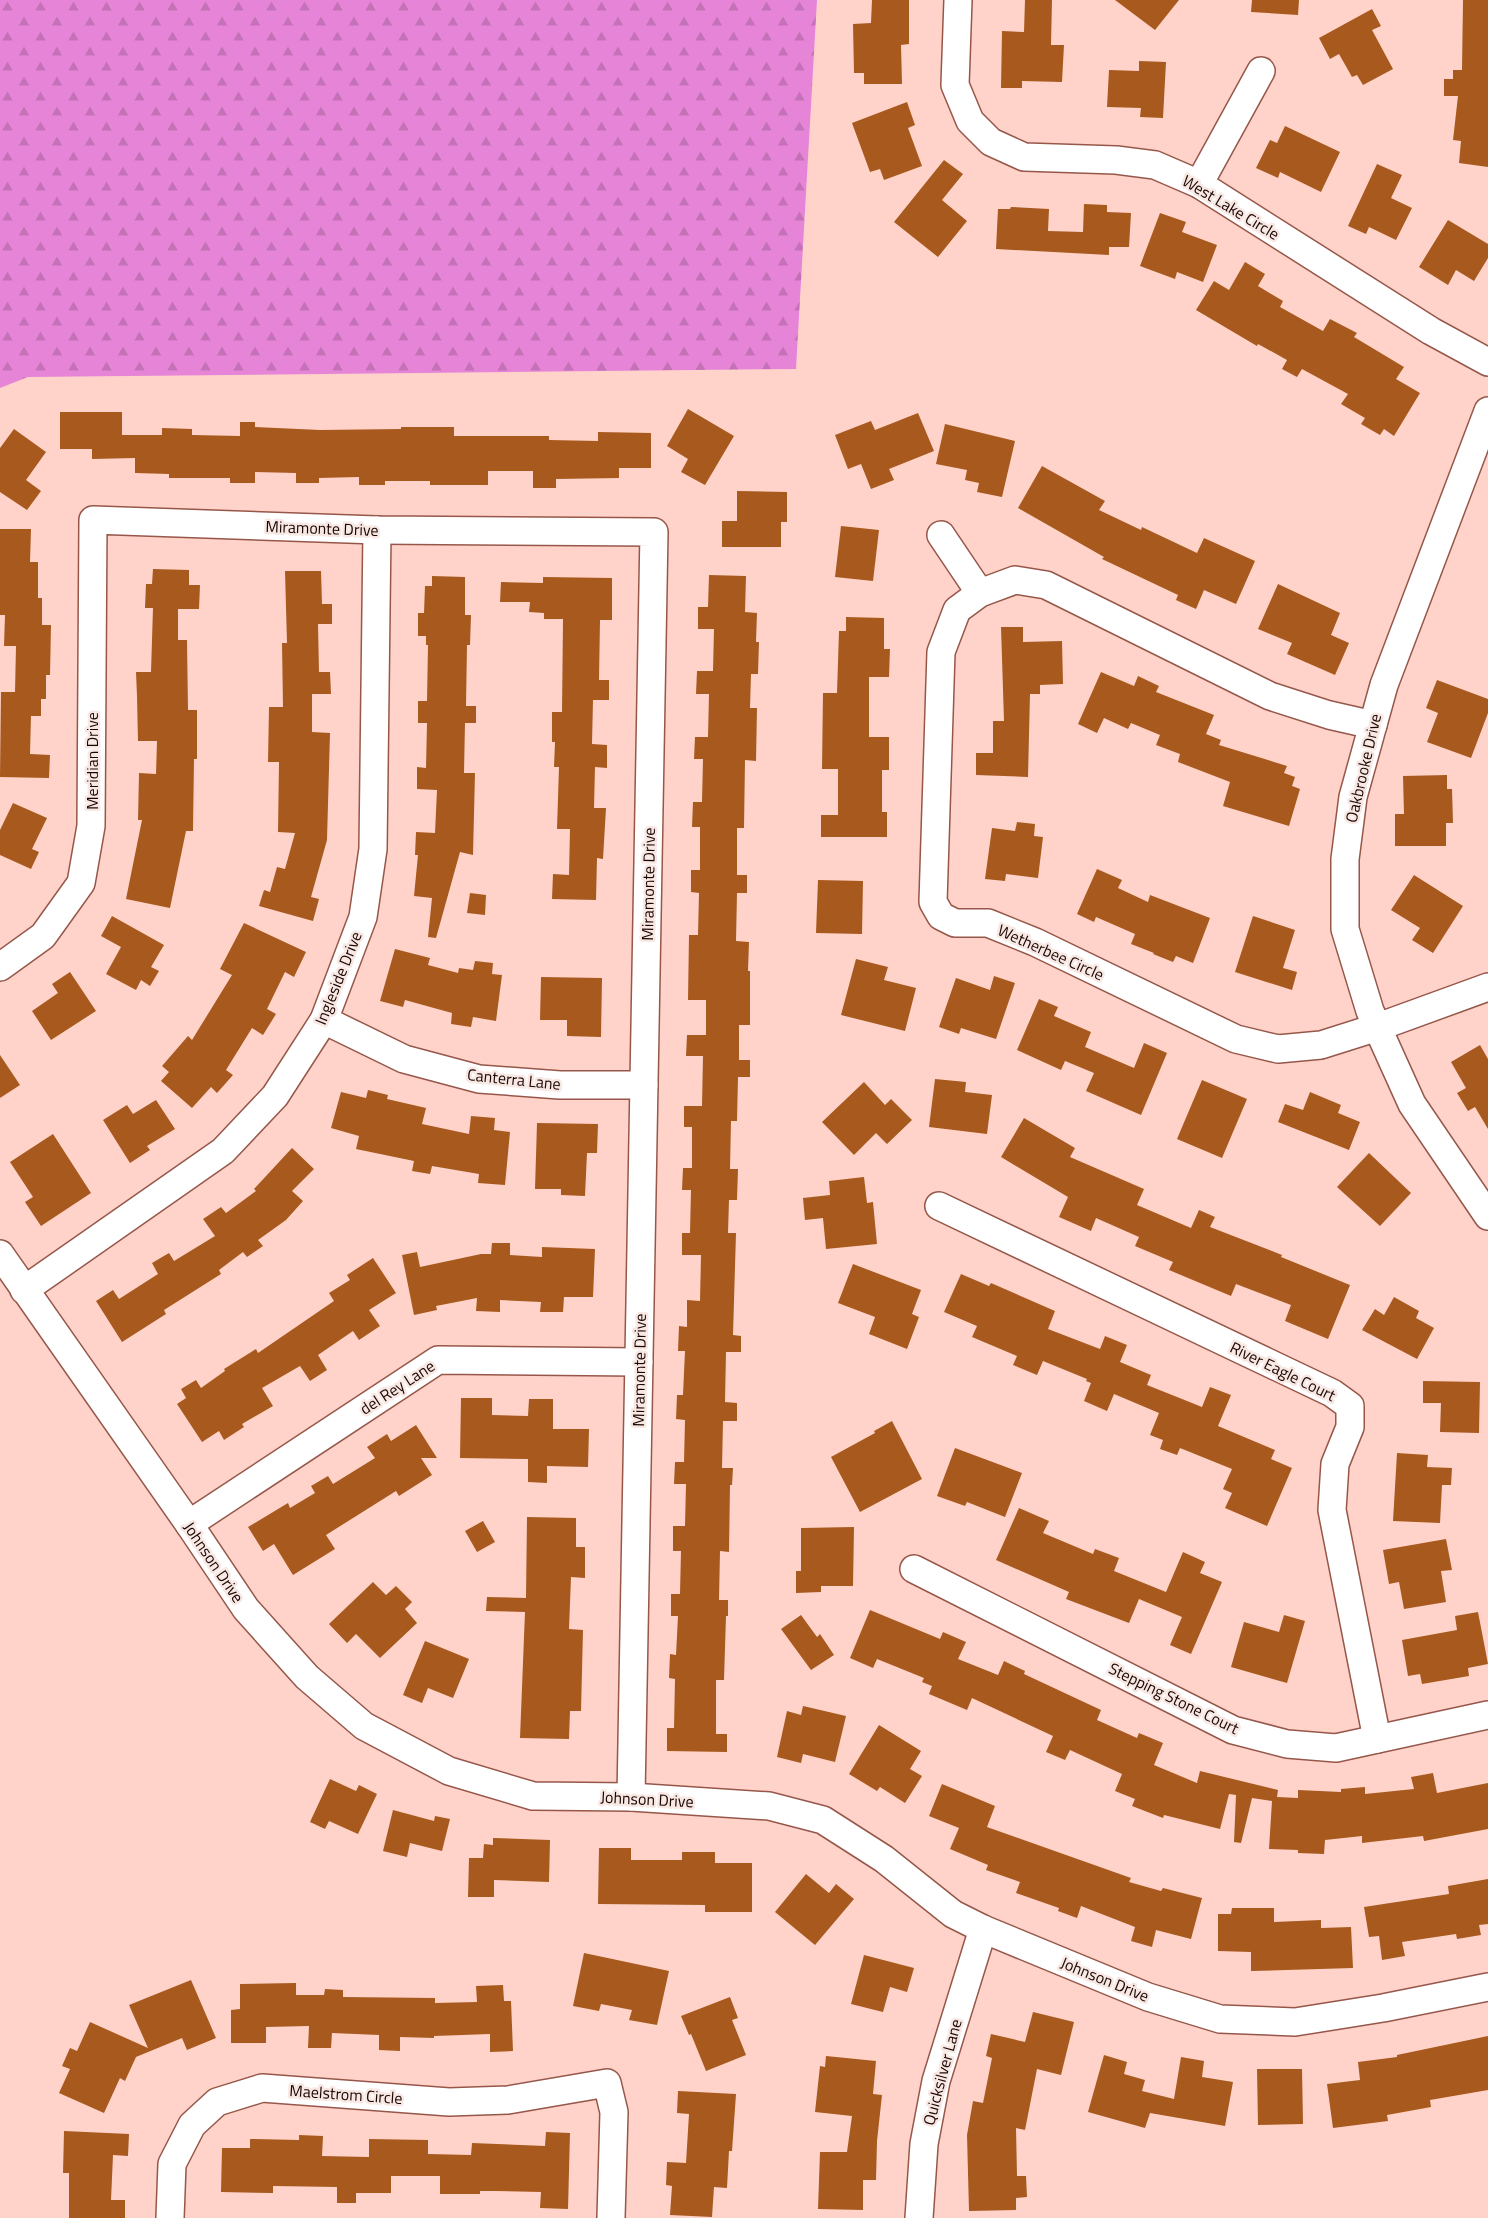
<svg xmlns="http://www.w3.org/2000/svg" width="1488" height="2218" font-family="'Titillium Web',sans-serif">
<defs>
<pattern id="forest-firs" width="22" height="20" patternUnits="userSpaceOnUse" patternTransform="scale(1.5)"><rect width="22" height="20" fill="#e685d7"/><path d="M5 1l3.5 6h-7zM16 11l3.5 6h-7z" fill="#c571b7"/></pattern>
</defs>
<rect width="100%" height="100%" fill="#ffd3c9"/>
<!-- forest -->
<polygon fill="url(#forest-firs)" points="0,0 817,0 796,369 28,377 0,388"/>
<!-- building -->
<g fill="#a8591e">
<polygon points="872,0 909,0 909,44 901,45 902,84 864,84 864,73 854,73 853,24 871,23"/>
<polygon points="1025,0 1052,0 1051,45 1064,45 1062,82 1022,81 1022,88 1001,88 1002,31 1024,32"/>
<polygon points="1115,0 1179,0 1155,30"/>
<polygon points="1252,0 1299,0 1298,15 1251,12"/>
<polygon points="1463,0 1488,0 1488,167 1459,163 1461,141 1453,140 1458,96 1444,96 1444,79 1453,79 1453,70 1462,70"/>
<polygon points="1372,9 1381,26 1372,30 1393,69 1363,85 1357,75 1352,77 1339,54 1330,59 1319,38"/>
<polygon points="1139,61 1166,62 1163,118 1140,117 1141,108 1107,107 1109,70 1139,71"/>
<polygon points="907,102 915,125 908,128 922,166 884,180 880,169 870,172 852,123"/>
<polygon points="1285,126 1340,152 1321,192 1280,172 1278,178 1256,168 1270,140 1277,143"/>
<polygon points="944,160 963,174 942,200 967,221 938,257 894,222"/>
<polygon points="1377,164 1402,175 1391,198 1412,208 1396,240 1369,227 1366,234 1348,226"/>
<polygon points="1084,204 1107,205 1107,212 1131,213 1129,247 1109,247 1109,255 996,249 998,209 1010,209 1011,207 1049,209 1048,231 1083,232"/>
<polygon points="1160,213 1186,222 1182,232 1217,245 1203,282 1177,272 1175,279 1140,266"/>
<polygon points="1448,220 1488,244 1488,258 1474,281 1456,270 1448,285 1419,267"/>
<polygon points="1245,262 1265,274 1258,286 1283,301 1280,307 1323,331 1330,319 1357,333 1354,337 1404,367 1396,379 1420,393 1394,436 1384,429 1380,435 1361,424 1365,418 1341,404 1348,394 1302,369 1297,377 1282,369 1287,360 1258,344 1257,346 1196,310 1214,281 1229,290"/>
<polygon points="688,409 734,436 705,485 681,472 688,459 667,446"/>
<polygon points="60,412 122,412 122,435 162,435 162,428 192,429 192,435 240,436 240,422 255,422 255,427 320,430 401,429 401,427 454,427 454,436 549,436 549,440 598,441 598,432 651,433 651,468 619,468 619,478 556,479 556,488 533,488 533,471 488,471 488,485 430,485 430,481 385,481 385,485 359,485 359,477 319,478 319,483 296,483 296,473 255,472 255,483 230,483 230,478 169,478 169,474 135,473 135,458 92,459 92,449 60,449"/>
<polygon points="918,413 934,451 889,469 894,480 871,489 861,464 848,469 835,435 871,421 875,430"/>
<polygon points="945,424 1015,441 1002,497 977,492 979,483 965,480 967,470 936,464"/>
<polygon points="14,429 46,452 26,480 41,491 27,510 0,492 0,448"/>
<polygon points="1042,466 1105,501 1099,510 1141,530 1142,527 1197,553 1204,538 1255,561 1236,604 1204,590 1196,609 1176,600 1178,595 1102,559 1104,557 1018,508"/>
<polygon points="737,491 787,492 787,522 781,522 781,547 722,547 722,521 737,521"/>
<polygon points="841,526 879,530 873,581 835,577"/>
<polygon points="0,529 31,529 30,562 38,562 38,598 42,598 42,625 51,625 50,675 46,675 46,699 41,699 41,716 31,716 30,754 50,755 49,778 0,777 1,692 15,692 16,646 4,646 5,615 0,615"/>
<polygon points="153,569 189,570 189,585 200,585 199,609 178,609 178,640 187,640 188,710 197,710 197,759 194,759 193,831 186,831 170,908 126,899 142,820 138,820 139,773 156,774 157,741 138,741 137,696 136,672 151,672 153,608 145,608 146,584 152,584"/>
<polygon points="285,571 321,571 322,604 332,604 332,624 318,624 319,672 330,672 331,694 312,694 312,732 330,733 327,840 311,897 319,899 313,921 259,906 264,890 270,892 277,867 285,869 295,833 278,832 279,762 268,762 269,707 283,707 282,643 287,643"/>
<polygon points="709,575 746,576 745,612 757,613 756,642 759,642 758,674 751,674 750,708 757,708 756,761 745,760 744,828 737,828 737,875 747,875 747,893 737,893 736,941 749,942 748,971 750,971 750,1025 739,1025 739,1060 750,1060 750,1077 738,1077 737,1121 731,1121 730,1169 738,1169 737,1200 729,1200 728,1233 736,1233 733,1335 741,1336 741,1352 726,1352 725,1402 737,1403 737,1421 723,1421 722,1468 733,1468 732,1485 730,1485 729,1552 720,1551 719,1600 728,1600 728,1616 726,1616 724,1680 716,1680 716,1734 727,1734 727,1752 667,1751 667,1728 674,1728 675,1679 669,1678 670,1654 676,1655 678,1616 671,1616 671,1594 680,1594 681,1551 673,1551 673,1526 685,1526 686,1484 674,1484 675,1462 684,1462 685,1420 676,1419 677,1395 683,1395 685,1351 678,1351 679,1326 687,1327 687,1300 700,1301 701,1255 682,1255 682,1233 690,1233 691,1190 682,1190 683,1168 692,1168 692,1127 684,1127 684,1106 702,1106 703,1056 686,1056 687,1035 706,1035 706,1000 688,1000 689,935 698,935 699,893 691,892 691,870 700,870 700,827 692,827 693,802 702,802 703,759 694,759 695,737 708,737 709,694 696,694 697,671 713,671 714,629 698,629 698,607 708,607"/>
<polygon points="432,576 465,577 465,615 471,615 470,645 467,645 466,706 476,706 476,723 465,723 464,773 475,773 473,855 460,852 436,938 428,937 432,898 414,896 418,855 415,855 416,832 435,833 437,790 417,789 417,767 426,768 427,723 418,723 418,701 427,701 428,645 426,645 426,636 418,636 418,613 424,613 425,586 432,586"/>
<polygon points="543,577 612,578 612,620 600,620 599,680 609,680 609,700 593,700 592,744 607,745 607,768 595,767 594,808 606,808 603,859 597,858 596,900 552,899 553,874 569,875 570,829 557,829 559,767 554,767 555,742 552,742 552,712 562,712 563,619 544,619 544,613 529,612 530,602 500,602 501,582 543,583"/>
<polygon points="1278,584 1340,613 1331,635 1349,643 1335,675 1287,654 1292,643 1258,629"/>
<polygon points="846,617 884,618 884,649 890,649 889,677 869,677 869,737 889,737 889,770 882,770 882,812 887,812 887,837 821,837 821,815 838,815 838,769 822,769 823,693 837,693 839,631 846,631"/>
<polygon points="1001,627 1023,627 1023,642 1062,641 1063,684 1040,685 1040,694 1030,694 1028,777 976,775 976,753 993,753 993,721 1004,721"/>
<polygon points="1101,672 1134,686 1138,676 1159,686 1156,692 1214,715 1206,734 1221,740 1219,745 1287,766 1284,773 1295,777 1292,786 1300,789 1289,826 1223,806 1230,782 1178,762 1180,754 1156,745 1160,735 1131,723 1128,729 1104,718 1097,733 1078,724"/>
<polygon points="1437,680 1488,699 1488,713 1471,758 1427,742 1438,713 1426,708"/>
<polygon points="1447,775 1447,789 1452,789 1453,823 1446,823 1446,846 1395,846 1395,814 1404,814 1403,776"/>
<polygon points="13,803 47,818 32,849 39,852 31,869 0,855 0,830"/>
<polygon points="1017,822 1035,824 1034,836 1043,837 1038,878 1006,874 1005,881 985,879 992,828 1015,831"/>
<polygon points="1097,869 1122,880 1118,888 1148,902 1150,895 1210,918 1193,963 1176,956 1173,962 1153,954 1154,953 1131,944 1135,934 1096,917 1094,922 1077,914"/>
<polygon points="1414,875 1463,906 1433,953 1412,940 1420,928 1391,910"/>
<polygon points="818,880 863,881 862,934 816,933"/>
<polygon points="470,893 486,895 485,915 467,913"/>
<polygon points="112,916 164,945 151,967 159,971 150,986 141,980 136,990 106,974 121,947 101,936"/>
<polygon points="1253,916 1295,930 1283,968 1297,972 1292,990 1235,972"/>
<polygon points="244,923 306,952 294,977 285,972 267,1009 276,1014 263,1035 252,1028 226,1070 233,1075 217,1093 211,1087 192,1108 161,1081 169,1072 162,1066 188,1036 192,1040 232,975 220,969"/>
<polygon points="395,949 430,958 428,965 458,973 459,968 473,970 475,961 493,963 492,974 502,975 496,1021 473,1017 471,1027 451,1024 452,1013 405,1000 403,1007 380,1001"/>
<polygon points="856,959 888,967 884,980 916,988 905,1031 841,1015"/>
<polygon points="70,972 96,1011 51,1040 32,1011 58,993 52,984"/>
<polygon points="994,976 1015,983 996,1039 961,1028 959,1034 939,1027 956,978 990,990"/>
<polygon points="541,977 602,978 601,1037 567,1036 567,1020 540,1020"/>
<polygon points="1039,999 1058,1007 1054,1016 1091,1032 1085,1047 1134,1068 1144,1043 1167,1053 1141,1115 1086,1091 1094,1073 1065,1061 1061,1070 1017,1050"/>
<polygon points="1480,1045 1488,1059 1488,1129 1475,1107 1468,1111 1457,1093 1466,1088 1451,1062"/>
<polygon points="0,1055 20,1085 0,1098"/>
<polygon points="935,1079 966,1082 965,1092 992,1095 987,1134 929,1127"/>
<polygon points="1202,1080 1247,1099 1222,1158 1177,1139"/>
<polygon points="864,1082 885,1105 891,1099 912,1120 887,1144 876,1133 854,1155 822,1122"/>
<polygon points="368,1090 388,1095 387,1099 426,1108 422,1124 469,1134 471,1116 495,1118 494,1130 510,1132 505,1185 478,1183 479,1174 432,1166 430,1174 412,1171 414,1161 356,1149 359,1136 331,1128 341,1092 366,1098"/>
<polygon points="1310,1092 1341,1105 1338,1113 1360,1122 1349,1150 1278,1122 1285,1104 1303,1110"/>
<polygon points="156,1100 175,1129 147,1146 150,1150 130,1163 103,1120 127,1105 133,1114"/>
<polygon points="1024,1118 1075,1148 1070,1157 1144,1189 1137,1205 1191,1228 1199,1210 1215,1217 1210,1227 1282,1255 1281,1257 1350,1285 1328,1339 1285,1321 1291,1305 1236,1284 1231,1296 1169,1270 1173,1262 1135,1246 1139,1237 1096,1218 1091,1231 1059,1217 1068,1197 1001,1157"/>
<polygon points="537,1123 598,1124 597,1153 587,1153 585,1196 561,1195 561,1189 535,1189"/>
<polygon points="53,1134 91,1193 41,1226 25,1202 33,1197 10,1162"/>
<polygon points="292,1148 314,1169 292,1191 303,1201 286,1220 258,1240 263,1246 247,1257 243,1252 219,1270 221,1274 164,1310 166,1314 122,1342 96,1301 113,1290 119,1299 158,1274 152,1263 169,1253 174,1261 215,1236 203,1219 221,1207 226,1213 256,1191 254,1189"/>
<polygon points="1369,1153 1411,1193 1380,1226 1337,1187"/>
<polygon points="864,1177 867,1203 873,1202 877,1244 826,1249 823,1218 805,1220 803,1198 830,1195 829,1181"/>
<polygon points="492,1243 510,1243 510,1255 542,1257 542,1247 595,1249 593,1297 564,1297 563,1312 540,1312 541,1302 500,1300 500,1312 476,1311 477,1298 436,1306 437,1310 414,1315 402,1255 417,1252 420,1267 481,1254 491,1254"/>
<polygon points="373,1258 396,1293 369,1310 380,1326 359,1340 353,1331 318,1355 327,1370 310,1381 300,1366 262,1388 273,1406 242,1424 244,1427 224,1440 219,1431 202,1442 177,1404 186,1398 181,1389 196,1380 201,1388 225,1371 224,1369 256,1349 258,1353 334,1301 329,1293 350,1280 347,1275"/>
<polygon points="853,1264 921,1290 912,1314 919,1317 907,1349 869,1334 875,1317 838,1303"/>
<polygon points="961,1274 989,1286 991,1283 1055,1311 1048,1329 1100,1349 1105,1336 1127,1345 1120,1362 1151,1375 1147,1385 1202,1407 1210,1387 1231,1395 1218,1426 1275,1450 1271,1459 1292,1468 1267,1526 1225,1508 1232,1493 1223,1489 1232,1469 1180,1448 1177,1455 1160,1449 1163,1440 1150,1435 1159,1413 1114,1394 1107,1411 1084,1401 1091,1383 1086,1381 1087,1379 1043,1361 1037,1375 1013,1365 1017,1356 972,1337 977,1326 944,1312"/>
<polygon points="1394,1297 1419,1311 1416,1318 1434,1328 1417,1359 1362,1330 1375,1309 1384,1315"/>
<polygon points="1423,1381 1480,1382 1479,1433 1440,1432 1441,1403 1423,1403"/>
<polygon points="461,1398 492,1398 492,1415 528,1416 529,1399 553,1399 553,1429 589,1429 588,1467 547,1466 547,1483 528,1482 528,1459 460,1458"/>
<polygon points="892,1421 922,1479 860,1512 831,1457 875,1433 874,1431"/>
<polygon points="416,1425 437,1458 421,1458 432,1475 399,1496 396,1491 326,1535 335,1549 293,1575 274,1544 263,1551 248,1527 288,1503 290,1508 315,1493 311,1486 328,1476 333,1484 375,1458 367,1447 387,1434 391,1441"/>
<polygon points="955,1448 1022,1473 1005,1517 967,1502 965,1506 937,1496"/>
<polygon points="1397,1453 1428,1455 1427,1467 1452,1468 1451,1485 1442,1485 1440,1523 1393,1521"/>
<polygon points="1019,1508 1049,1521 1043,1533 1093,1554 1095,1549 1119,1558 1114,1571 1166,1592 1183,1552 1205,1562 1200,1573 1222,1582 1191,1654 1170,1645 1182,1617 1139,1599 1129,1623 1066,1599 1069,1592 996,1560"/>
<polygon points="527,1517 576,1518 576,1547 585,1547 585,1578 571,1577 569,1629 583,1630 581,1711 570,1711 569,1739 520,1738 525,1612 486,1611 487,1597 526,1598"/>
<polygon points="483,1521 495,1542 477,1552 465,1531"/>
<polygon points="854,1527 853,1586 821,1586 821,1592 796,1593 796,1571 801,1571 801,1528"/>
<polygon points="1446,1539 1452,1570 1441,1571 1446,1602 1404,1609 1399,1582 1389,1584 1383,1550"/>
<polygon points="373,1582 386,1595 396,1586 412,1602 405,1609 417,1623 380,1658 356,1634 347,1643 329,1624"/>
<polygon points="870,1610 940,1639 943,1632 966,1642 958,1659 998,1675 1004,1661 1025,1671 1024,1674 1101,1710 1097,1720 1137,1738 1139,1733 1163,1743 1154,1765 1197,1783 1200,1771 1278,1790 1277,1797 1298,1798 1298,1790 1341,1792 1341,1789 1365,1787 1365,1794 1414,1789 1411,1777 1433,1773 1437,1793 1488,1783 1488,1829 1424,1841 1423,1836 1362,1843 1362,1836 1325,1840 1324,1854 1298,1853 1298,1850 1269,1849 1272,1801 1252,1798 1241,1843 1234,1842 1236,1795 1229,1794 1220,1829 1164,1815 1163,1818 1132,1806 1135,1799 1115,1791 1122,1774 1070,1750 1065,1760 1046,1752 1053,1736 972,1698 967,1710 929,1694 932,1686 922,1682 924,1678 877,1659 873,1668 850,1658"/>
<polygon points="1478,1612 1488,1664 1468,1668 1469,1676 1422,1684 1420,1674 1408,1676 1402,1640 1457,1630 1455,1616"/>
<polygon points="801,1615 817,1637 820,1634 834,1655 811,1670 781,1629"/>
<polygon points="1284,1615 1305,1621 1287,1683 1231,1667 1244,1622 1279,1632"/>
<polygon points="425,1641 469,1659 453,1698 428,1688 422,1703 403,1695"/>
<polygon points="803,1706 846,1716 835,1762 803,1754 801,1763 777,1757 787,1711 801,1715"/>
<polygon points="879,1725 921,1751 910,1769 922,1776 905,1803 880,1787 877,1791 849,1774"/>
<polygon points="330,1779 356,1791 359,1785 377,1794 358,1834 329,1821 325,1829 310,1822"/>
<polygon points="942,1784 995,1806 987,1827 1131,1878 1129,1882 1161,1891 1163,1888 1202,1898 1191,1939 1156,1930 1152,1947 1131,1941 1135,1927 1081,1906 1077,1918 1058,1911 1059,1908 1016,1893 1020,1882 986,1870 988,1865 950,1849 959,1828 929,1816"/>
<polygon points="393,1810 434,1821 435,1816 450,1819 442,1851 410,1843 407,1857 383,1851"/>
<polygon points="493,1838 550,1840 549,1882 494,1880 494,1897 468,1897 469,1858 483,1858 484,1844 493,1845"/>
<polygon points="599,1848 631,1848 631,1860 682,1860 682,1852 715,1852 715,1863 752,1863 752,1912 705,1912 705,1905 598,1904"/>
<polygon points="806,1874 829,1893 836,1884 854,1899 815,1945 775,1912"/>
<polygon points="1488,1879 1488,1924 1479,1925 1481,1935 1457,1939 1456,1934 1402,1942 1405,1956 1382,1960 1379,1936 1369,1937 1364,1907 1449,1894 1448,1886"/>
<polygon points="1232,1908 1274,1908 1274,1922 1321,1920 1321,1928 1351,1927 1353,1968 1251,1971 1251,1952 1218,1951 1218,1914 1231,1914"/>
<polygon points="584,1953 669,1971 657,2025 629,2020 632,2010 601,2004 599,2011 573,2006"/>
<polygon points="864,1955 914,1968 907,1992 890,1987 883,2012 851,2004"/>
<polygon points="191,1980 216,2038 187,2050 182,2038 136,2057 125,2081 120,2078 104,2113 59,2093 70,2069 62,2066 70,2048 77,2051 90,2022 148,2048 129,2005"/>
<polygon points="296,1983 296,1995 324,1995 325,1989 343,1990 343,1997 435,1998 435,2003 477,2002 476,1986 503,1985 504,2001 511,2001 513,2051 490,2052 490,2034 434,2036 434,2038 400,2037 400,2051 379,2050 379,2035 332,2033 331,2048 308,2048 309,2026 266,2027 266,2043 231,2043 231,2010 240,2009 240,1984"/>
<polygon points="730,1997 738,2018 732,2020 746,2055 706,2071 691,2034 689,2035 681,2016"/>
<polygon points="1033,2012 1074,2022 1061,2075 1037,2069 1025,2130 1016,2128 1017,2176 1026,2176 1027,2197 1016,2198 1016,2210 969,2211 967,2135 973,2101 983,2103 992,2058 986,2056 991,2034 1025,2042"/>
<polygon points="1488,2036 1488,2090 1430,2100 1431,2107 1387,2115 1388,2121 1333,2128 1327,2084 1360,2080 1358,2062 1397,2057 1397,2055"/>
<polygon points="1104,2055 1127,2062 1124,2074 1145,2080 1142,2091 1174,2099 1181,2057 1204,2061 1202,2077 1233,2082 1225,2126 1150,2113 1145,2128 1088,2112"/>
<polygon points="826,2056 876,2061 873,2094 882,2095 877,2141 876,2180 863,2180 863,2210 818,2209 820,2152 847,2152 852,2116 815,2112 820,2066 825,2067"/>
<polygon points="1257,2069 1302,2069 1303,2124 1258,2125"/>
<polygon points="678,2091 736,2094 732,2151 729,2151 727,2188 714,2187 712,2217 670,2215 672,2186 666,2185 667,2162 686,2163 689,2114 677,2113"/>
<polygon points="64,2131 129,2134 128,2156 113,2155 111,2200 125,2200 125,2218 69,2218 69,2173 63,2173"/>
<polygon points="546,2132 570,2133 568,2209 540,2208 541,2192 495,2191 480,2191 480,2194 440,2194 440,2176 391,2176 391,2193 356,2193 356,2203 337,2203 337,2187 273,2186 273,2193 221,2192 222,2148 250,2148 250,2139 299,2140 299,2135 323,2136 322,2156 369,2157 369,2139 428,2140 428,2154 471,2155 472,2143 545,2146"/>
</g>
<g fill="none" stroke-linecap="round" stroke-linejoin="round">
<!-- minor casing -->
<g stroke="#96574a" stroke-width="30">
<g id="minor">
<polyline points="958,0 955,85 970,121 991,142 1024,157 1116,160 1155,165 1199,184 1431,331 1488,362"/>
<polyline points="1199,184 1261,71"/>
<polyline points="1488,411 1384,685 1353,797 1345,859 1345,929 1370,1011 1412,1104 1488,1216"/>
<polyline points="941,535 980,593"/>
<polyline points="1373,725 1329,715 1270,696 1046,585 1015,580 980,593 957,610 941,652 933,902 941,916 955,923 988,923 1035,942 1236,1039 1278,1049 1321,1045 1378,1027 1488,987"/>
<polyline points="0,967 43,936 81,883 91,826 93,520 377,530 654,532 631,1797"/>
<polyline points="324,1020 404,1059 479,1079 560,1085 644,1085"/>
<polyline points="939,1206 1332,1393 1350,1406 1350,1427 1335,1464 1332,1510 1377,1739"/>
<polyline points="0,1254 189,1524 246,1609 307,1677 364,1726 449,1771 533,1796 631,1797 769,1806 823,1820 884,1859 953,1914 983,1929 1148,1997 1220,2019 1295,2022 1383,2008 1488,1987"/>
<polyline points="24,1290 223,1151 275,1096 324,1020 363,917 373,849 377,530"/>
<polyline points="189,1524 438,1360 639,1362"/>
<polyline points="914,1569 1233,1730 1287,1744 1336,1748 1488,1715"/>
<polyline points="170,2218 172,2164 192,2125 217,2102 262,2088 449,2102 508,2100 607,2083 614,2112 611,2218"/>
<polyline points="919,2218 924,2144 936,2081 983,1929"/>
</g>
</g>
<!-- minor -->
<use href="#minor" stroke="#fff" stroke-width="27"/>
</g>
<g text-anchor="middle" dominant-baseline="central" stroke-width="5" stroke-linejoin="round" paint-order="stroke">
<!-- street labels -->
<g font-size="16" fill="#1b0502" stroke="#f7e8e4">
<text transform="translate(1231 207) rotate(31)">West Lake Circle</text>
<text transform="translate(322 528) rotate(2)">Miramonte Drive</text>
<text transform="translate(92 761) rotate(-90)">Meridian Drive</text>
<text transform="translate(1363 768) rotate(-77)">Oakbrooke Drive</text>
<text transform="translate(648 884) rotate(-89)">Miramonte Drive</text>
<text transform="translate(1051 952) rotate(24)">Wetherbee Circle</text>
<text transform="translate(338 978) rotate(-68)">Ingleside Drive</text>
<text transform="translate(514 1079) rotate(6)">Canterra Lane</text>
<text transform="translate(639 1370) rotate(-89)">Miramonte Drive</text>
<text transform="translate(1283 1371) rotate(26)">River Eagle Court</text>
<text transform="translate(397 1387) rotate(-33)">del Rey Lane</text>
<text transform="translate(214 1562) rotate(56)">Johnson Drive</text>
<text transform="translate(1174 1698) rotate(26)">Stepping Stone Court</text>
<text transform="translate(647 1799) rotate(3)">Johnson Drive</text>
<text transform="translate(1105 1979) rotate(22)">Johnson Drive</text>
<text transform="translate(942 2072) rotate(-75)">Quicksilver Lane</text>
<text transform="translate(346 2094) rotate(4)">Maelstrom Circle</text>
</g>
</g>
</svg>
